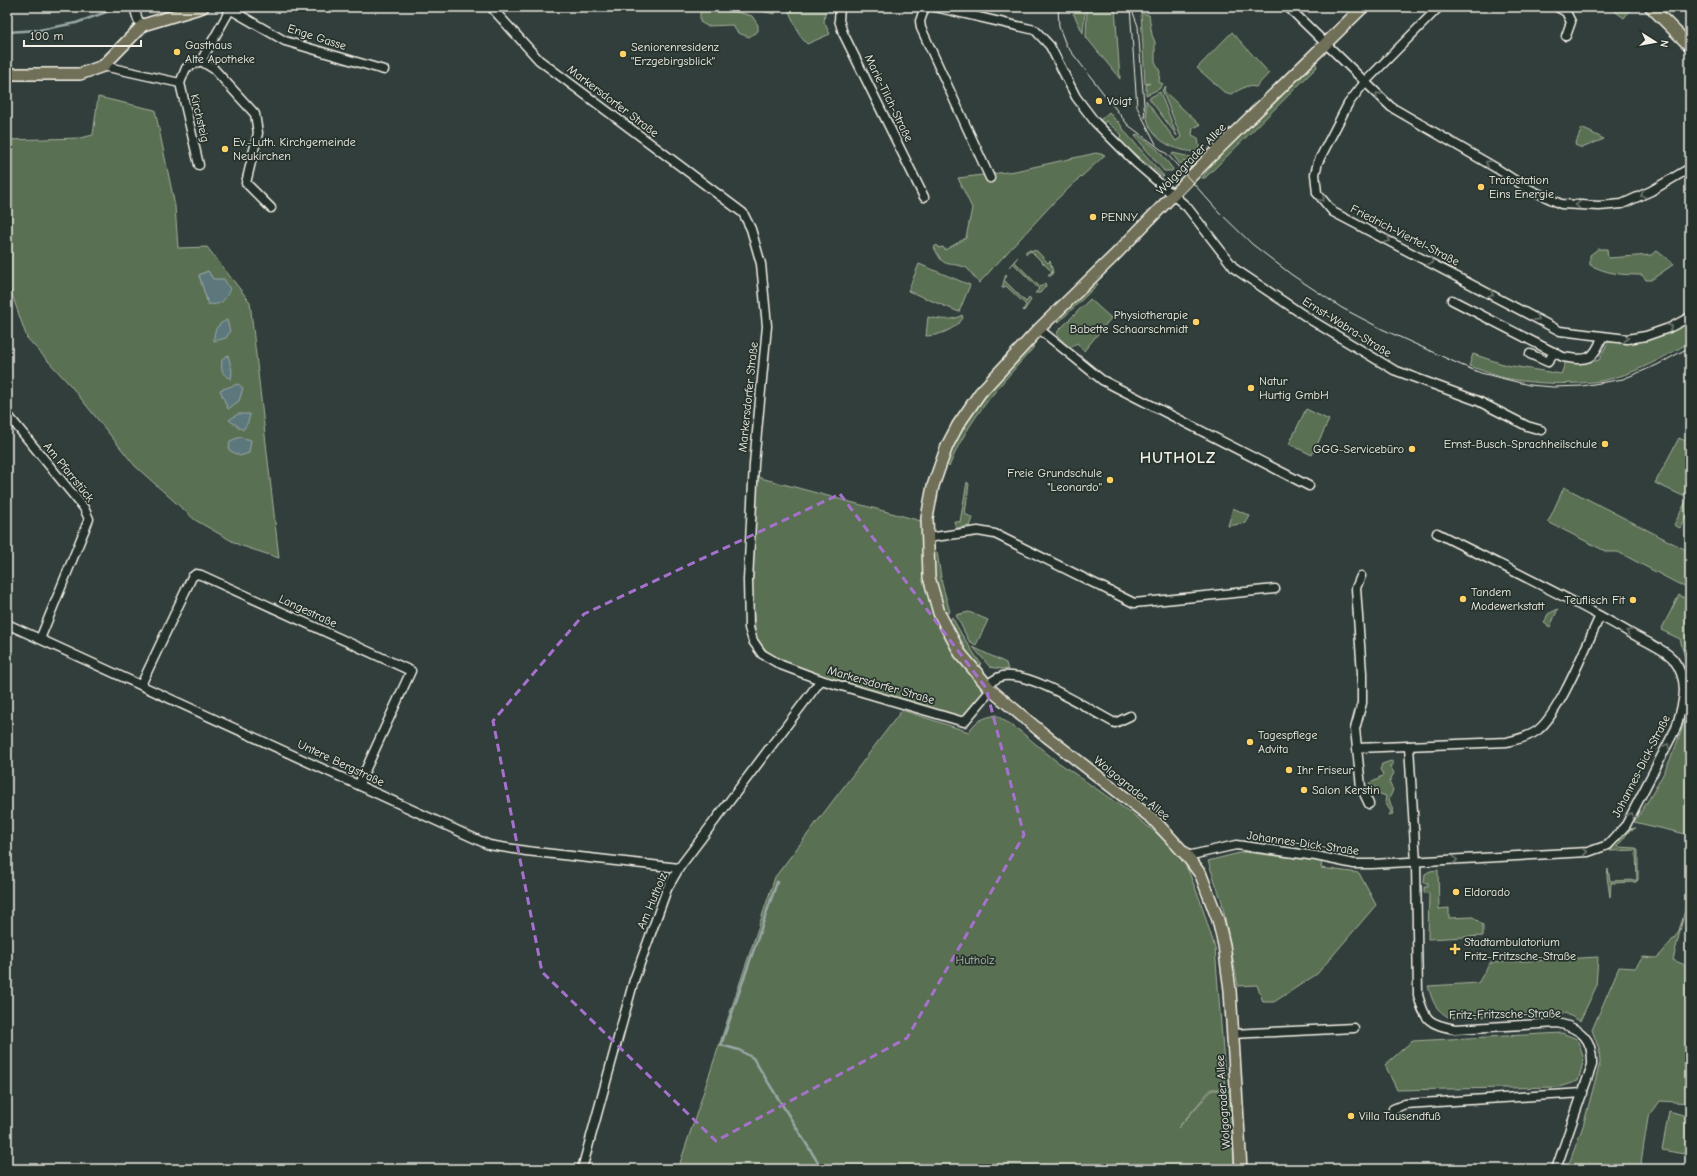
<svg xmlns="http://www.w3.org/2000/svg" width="1697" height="1176" font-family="'Comic Neue',sans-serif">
<rect width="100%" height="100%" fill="#313e3b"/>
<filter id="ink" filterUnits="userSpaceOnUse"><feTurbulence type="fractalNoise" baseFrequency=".025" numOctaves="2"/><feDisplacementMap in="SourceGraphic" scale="8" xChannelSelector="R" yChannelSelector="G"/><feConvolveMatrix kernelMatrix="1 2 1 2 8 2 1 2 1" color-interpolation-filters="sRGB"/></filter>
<g filter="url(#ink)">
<!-- green -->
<g fill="#5a6f53" stroke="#a7b09e" fill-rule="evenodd">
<polygon points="739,7 776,7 775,14"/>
<polygon points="787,7 826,7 824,22 830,34 807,44 800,36"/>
<polygon points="1070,7 1115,7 1120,79 1086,37 1087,12 1085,12 1083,33"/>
<polygon points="1609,7 1633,7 1624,18"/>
<polygon points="703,9 730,10 752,16 758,25 758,31 749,37 738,33 732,25 707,26 700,22 700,12"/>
<polygon points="1141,13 1149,15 1152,35 1155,42 1155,61 1160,72 1159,82 1163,84 1159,89 1146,95 1146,85 1150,83 1145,84"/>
<polygon points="1232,32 1269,73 1256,87 1247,86 1231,94 1224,92 1197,68"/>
<polygon points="1315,61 1317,67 1205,178 1202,178 1212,164"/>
<path d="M1166,86L1164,91L1200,125L1193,128L1192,135L1198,138L1200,152C1180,152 1155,144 1148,122C1146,115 1146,107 1146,100L1176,141L1181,137L1162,90Z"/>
<polygon points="1160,92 1177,136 1149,98"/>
<path d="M98,97L155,110L175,206L178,248L207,247L250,302L279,558L239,545L195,520L135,466L70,385L27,338L7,280V140L80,138L93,135ZM208,271L213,279L208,304L199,275Z"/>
<polygon points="1109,112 1117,122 1118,121 1126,133 1164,176 1163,177 1117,140 1122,135 1106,121 1102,125 1099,121"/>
<polygon points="1582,128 1604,139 1582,148 1575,145"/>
<polygon points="1137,134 1157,149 1173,169 1172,171 1164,171 1135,136"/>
<path d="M1096,153L1105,155L1056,200L979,283L967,268C946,260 945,271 934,247L937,245L939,248L943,247L945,250L966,238L972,208L958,178L1015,171Z"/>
<polygon points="1173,153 1199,159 1191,168 1184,161 1180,164 1172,154"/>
<path d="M1598,249H1607L1608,258L1651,255L1657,251L1674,264L1651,280H1646L1642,275C1622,275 1608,274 1590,265V255Z"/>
<polygon points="1029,250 1037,251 1048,263 1050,261 1053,272 1051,276 1048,276 1052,272 1031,251 1026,254 1026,251"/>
<polygon points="1018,257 1014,261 1040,287 1045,283 1046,286 1040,293 1035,293 1039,289 1013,263 1009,267"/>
<polygon points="919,264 970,285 959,312 908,291"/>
<polygon points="1006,274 1007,276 1004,280 1026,302 1029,298 1031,300 1024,311 1023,310 1026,305 1006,286 1002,288"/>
<polygon points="1095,281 1098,284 1059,322 1057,320"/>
<polygon points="1090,299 1111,318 1084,351 1077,343 1069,348 1057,335 1058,331"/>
<path d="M962,315L963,318C956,329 939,336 926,336L928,317C939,319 952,322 962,315Z"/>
<path d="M1690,320V342C1663,358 1633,375 1601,381C1573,385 1537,384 1510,379C1496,377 1482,370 1469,366L1473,354L1506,365L1561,374L1566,361L1585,363L1599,360L1608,342L1647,341Z"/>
<path d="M1031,345L1034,347C1001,384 967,420 949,467L945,463C968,414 995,384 1031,345Z"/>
<polygon points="1306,409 1329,420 1312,455 1289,444"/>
<polygon points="1679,438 1690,443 1690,483 1683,496 1655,483"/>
<polygon points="757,477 925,522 926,585 970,674 984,691 962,717 822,678 782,661 767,651 756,639 751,580"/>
<polygon points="967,482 969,484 965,514 973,518 970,526 956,528 954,521 960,522"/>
<polygon points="1564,487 1688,551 1690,547 1690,590 1618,552 1607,552 1548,522"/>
<polygon points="1690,493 1690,508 1680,528 1674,525"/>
<polygon points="1233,508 1250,516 1246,523 1228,526"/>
<path d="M937,552L942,584L950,612L948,613L945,612C937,593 934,573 931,553Z"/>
<polygon points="1679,595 1690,601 1690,677 1680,639 1661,630"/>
<polygon points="1558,609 1550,627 1544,623 1548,614"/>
<polygon points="969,612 988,620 976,645 969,641 956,615"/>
<polygon points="952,617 962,635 981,664 978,667 962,647 949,622"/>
<polygon points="973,647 1006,663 1008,670 990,667"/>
<path d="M1690,693V835L1634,822C1661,783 1683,741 1690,693Z"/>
<path d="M902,710L969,732C975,720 984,718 996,715L1020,731L1055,760L1134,815L1161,837L1184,860L1200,900L1215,948L1226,1089H1211L1178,1128L1212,1090H1232L1234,1169H678L775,877Z"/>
<polygon points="1391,761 1394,763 1390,766 1394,773 1389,782 1393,790 1389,799 1393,811 1392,815 1389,815 1391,812 1385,802 1386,796 1380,794 1375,787 1371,787 1369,783 1379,779 1379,777 1381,777 1383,774 1380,770 1382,764"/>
<polygon points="1636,828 1630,830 1617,847 1636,848 1638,851 1638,880 1636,882 1611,883 1610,897 1607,877 1608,869 1610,881 1637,880 1636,850 1610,851 1629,829"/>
<polygon points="1243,852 1322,861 1321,868 1359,873 1376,905 1317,974 1274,1002 1263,1002 1257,985 1238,986 1222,902 1208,861"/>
<polygon points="1438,870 1439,909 1449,908 1449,918 1473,917 1483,925 1483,936 1428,939 1429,893 1424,893 1424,887 1428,887 1428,883 1424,883 1425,874 1430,871"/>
<polygon points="1690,898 1686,906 1673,960 1690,967 1690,1103 1660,1101 1648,1118 1640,1169 1567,1169 1583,1126 1600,1063 1599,1049 1592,1030 1619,967 1635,968 1643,957 1656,958 1660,955 1678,933"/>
<path d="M1598,957L1596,987L1580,1021L1565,1013L1450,1018C1434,1009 1433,1002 1428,986L1478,983L1490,963Z"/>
<polygon points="1562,1033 1577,1039 1584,1059 1578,1081 1559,1087 1397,1090 1385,1065 1412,1041"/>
<polygon points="1669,1111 1690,1117 1690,1132 1684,1154 1662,1150"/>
</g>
<!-- water -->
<g fill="#5c787c" stroke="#99a8a7">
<path d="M208,271L213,279H224L230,289C225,301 221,306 208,304L199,275Z"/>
<path d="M227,320L230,332L226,338L214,341C214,330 216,325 227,320Z"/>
<path d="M228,355L232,371L231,379C221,375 221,369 222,359Z"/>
<polygon points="238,384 243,388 239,401 228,409 220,390"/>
<polygon points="238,414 250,414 248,422 243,430 229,420"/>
<polygon points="240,437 251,440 249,453 240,456 229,450 230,441"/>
</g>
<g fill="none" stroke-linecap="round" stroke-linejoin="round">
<!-- stream -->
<g stroke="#99a8a7" stroke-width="2.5">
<polyline points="7,32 39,30 76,23 120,7"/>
<polyline points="777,882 721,1045 739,1050 753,1058 822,1169"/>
</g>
<!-- minor casing -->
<g stroke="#f4f1e8" stroke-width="11">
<g id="minor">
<polyline points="134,7 138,20 143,25"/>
<polyline points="226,7 285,41 384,70"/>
<polyline points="491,7 539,60 743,213 751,229 761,264 767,326 754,464 748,580 749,628 753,641 762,654 781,665 821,680 964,722 991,690"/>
<polyline points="840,7 839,20 843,33 924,197"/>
<polyline points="925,7 920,21 921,28 990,178"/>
<polyline points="935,7 1035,30 1050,46 1076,97 1095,122 1136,163 1187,207 1235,269 1311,320 1394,370 1478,401 1527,426 1541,430"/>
<polyline points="1288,7 1391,107 1496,168 1527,188 1561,204 1599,206 1622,204 1651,191 1690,168"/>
<polyline points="1439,7 1365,82 1348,104 1318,162 1315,174 1317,193 1333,212 1560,331 1627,339 1646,336 1669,328 1690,317"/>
<polyline points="1557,7 1566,12 1571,22 1566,36"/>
<polyline points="201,61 214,69 255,114 258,133 246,183 271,208"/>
<polyline points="103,66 180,83"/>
<polyline points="180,83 186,68 201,61 230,10"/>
<polyline points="180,83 199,165"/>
<path d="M1452,300L1563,357C1586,361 1594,361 1602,337"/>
<polyline points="1039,329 1102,380 1309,486"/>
<polyline points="1530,354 1548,362 1554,352"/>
<polyline points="7,414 84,508 89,519 40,639"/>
<polyline points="927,538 978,531 995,534 1134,603 1275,589"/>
<path d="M1361,576L1356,588L1362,673V703L1355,729L1357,748L1507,742C1518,739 1529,737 1538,730C1560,713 1587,643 1600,616"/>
<polyline points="7,624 489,845 526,851 679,868"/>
<polyline points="141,685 192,577 196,574 201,575 411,671 359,784"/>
<path d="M987,685C991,682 997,677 1003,676C1032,672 1088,709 1115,723L1130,716"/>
<path d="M1409,746L1416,863L1418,995C1425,1021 1429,1024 1455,1029L1558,1023C1582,1029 1593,1039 1592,1065L1556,1169"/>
<polyline points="1357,748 1361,787 1369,804"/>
<path d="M1187,856L1236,845L1316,856L1354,864H1372L1588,852L1608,845L1626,825L1676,728C1683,704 1691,682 1673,659C1666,650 1643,640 1632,634C1569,597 1502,566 1437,533"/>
<polyline points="1232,1034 1354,1028"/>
<polyline points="1393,1109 1405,1104 1583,1093"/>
<polyline points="582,1169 634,980 667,889 679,868 821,680"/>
</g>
</g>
<!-- major casing -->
<g stroke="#f4f1e8" stroke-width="14">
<g id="major">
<polyline points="1651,7 1690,46"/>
<polyline points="7,74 80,74 103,66 143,25 203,7"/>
<polyline points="1241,1169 1230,990 1224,945 1218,920 1201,875 1187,856 1153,819 1046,736 991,690 960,653 939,613 929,577 927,518 933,486 947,446 958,425 980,393 1039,329 1114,256 1209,158 1363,7"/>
</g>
</g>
<!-- minor -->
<use href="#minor" stroke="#26332d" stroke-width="8"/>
<!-- major -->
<use href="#major" stroke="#706f59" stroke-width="11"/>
<!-- tram -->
<g stroke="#f4f1e8" stroke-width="1">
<polyline points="1058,7 1059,27 1066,45 1128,125 1167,154 1219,212 1252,244 1292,275 1342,308 1382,329 1461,365 1481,373 1529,385 1553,387 1582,386 1623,379 1657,365 1690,347"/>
<polyline points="1130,7 1137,107 1156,144"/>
<polyline points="1132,10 1138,26 1145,118"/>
</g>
</g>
<!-- one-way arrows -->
<defs><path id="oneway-chevron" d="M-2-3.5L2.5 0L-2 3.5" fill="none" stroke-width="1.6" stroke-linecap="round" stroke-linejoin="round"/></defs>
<g stroke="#6e766e">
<use href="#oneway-chevron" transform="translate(1378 95) rotate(-132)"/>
<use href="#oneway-chevron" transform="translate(1488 163) rotate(-150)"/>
<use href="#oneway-chevron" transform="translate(1643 195) rotate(155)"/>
<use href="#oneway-chevron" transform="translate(1322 199) rotate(49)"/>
<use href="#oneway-chevron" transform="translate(1578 205) rotate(-177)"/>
<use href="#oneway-chevron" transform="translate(1388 240) rotate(27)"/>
<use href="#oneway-chevron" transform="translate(1431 262) rotate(27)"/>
<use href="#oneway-chevron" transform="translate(1491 294) rotate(28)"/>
<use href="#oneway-chevron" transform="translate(1537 318) rotate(29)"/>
<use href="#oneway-chevron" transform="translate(1670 327) rotate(-24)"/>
<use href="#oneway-chevron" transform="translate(1626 338) rotate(-1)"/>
<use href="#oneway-chevron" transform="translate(1629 632) rotate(-150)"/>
<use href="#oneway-chevron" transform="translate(1667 746) rotate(-63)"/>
<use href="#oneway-chevron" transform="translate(1631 815) rotate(-63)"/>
<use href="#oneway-chevron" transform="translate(1585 852) rotate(-6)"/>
<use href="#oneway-chevron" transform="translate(1455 860) rotate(-4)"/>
</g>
</g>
<!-- marked area -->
<path fill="none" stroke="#a571cd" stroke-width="3" stroke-dasharray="8 5" stroke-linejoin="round" d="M840,494L986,688L1024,835L907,1038L716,1141L542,972L493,721L584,614Z"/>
<!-- markers -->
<g fill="#ffd166" stroke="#26332d" stroke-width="1.5">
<circle cx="177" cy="52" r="4"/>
<circle cx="623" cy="54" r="4"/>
<circle cx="1099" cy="101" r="4"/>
<circle cx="225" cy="149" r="4"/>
<circle cx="1481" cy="187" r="4"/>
<circle cx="1093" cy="217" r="4"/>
<circle cx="1196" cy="322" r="4"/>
<circle cx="1251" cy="388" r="4"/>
<circle cx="1605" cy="444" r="4"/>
<circle cx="1412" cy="449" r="4"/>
<circle cx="1110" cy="480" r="4"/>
<circle cx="1463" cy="599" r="4"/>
<circle cx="1633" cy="600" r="4"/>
<circle cx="1250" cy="742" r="4"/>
<circle cx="1289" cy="770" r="4"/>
<circle cx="1304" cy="790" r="4"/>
<circle cx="1456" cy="892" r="4"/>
<path d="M1453 943h4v4h4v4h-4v4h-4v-4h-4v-4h4z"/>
<circle cx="1351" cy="1116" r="4"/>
</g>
<g text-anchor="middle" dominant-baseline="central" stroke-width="3.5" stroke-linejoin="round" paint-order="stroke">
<!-- street labels -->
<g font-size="12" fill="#f4f1e8" stroke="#26332d">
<text transform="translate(317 37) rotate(18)">Enge Gasse</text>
<text transform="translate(889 98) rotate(64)">Marie-Tilch-Straße</text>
<text transform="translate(613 101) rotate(37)">Markersdorfer Straße</text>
<text transform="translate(200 118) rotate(77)">Kirchsteig</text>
<text transform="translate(1191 159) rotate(-46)">Wolgograder Allee</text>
<text transform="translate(1405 235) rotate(27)">Friedrich-Viertel-Straße</text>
<text transform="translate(1347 327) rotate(32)">Ernst-Wabra-Straße</text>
<text transform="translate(748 397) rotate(-84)">Markersdorfer Straße</text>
<text transform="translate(69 472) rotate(51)">Am Pfarrstück</text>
<text transform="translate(308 611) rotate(25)">Langestraße</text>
<text transform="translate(881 685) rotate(16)">Markersdorfer Straße</text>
<text transform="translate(341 763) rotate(25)">Untere Bergstraße</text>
<text transform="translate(1641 766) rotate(-63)">Johannes-Dick-Straße</text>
<text transform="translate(1132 788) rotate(39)">Wolgograder Allee</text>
<text transform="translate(1303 843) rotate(8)">Johannes-Dick-Straße</text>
<text transform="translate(652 901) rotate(-67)">Am Hutholz</text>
<text transform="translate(1505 1014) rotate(-1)">Fritz-Fritzsche-Straße</text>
<text transform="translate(1223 1102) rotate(-94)">Wolgograder Allee</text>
</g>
<!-- poi labels -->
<g font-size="12" fill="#f4f1e8" stroke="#26332d" text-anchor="start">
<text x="185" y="45">Gasthaus<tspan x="185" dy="14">Alte Apotheke</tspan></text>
<text x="631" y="47">Seniorenresidenz<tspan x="631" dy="14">"Erzgebirgsblick"</tspan></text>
<text x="1107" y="101">Voigt</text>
<text x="233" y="142">Ev.-Luth. Kirchgemeinde<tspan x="233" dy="14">Neukirchen</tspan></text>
<text x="1489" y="180">Trafostation<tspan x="1489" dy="14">Eins Energie</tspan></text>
<text x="1101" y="217">PENNY</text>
<text x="1188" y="315" text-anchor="end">Physiotherapie<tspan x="1188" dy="14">Babette Schaarschmidt</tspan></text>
<text x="1259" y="381">Natur<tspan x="1259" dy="14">Hurtig GmbH</tspan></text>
<text x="1597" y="444" text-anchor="end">Ernst-Busch-Sprachheilschule</text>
<text x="1404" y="449" text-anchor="end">GGG-Servicebüro</text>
<text x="1102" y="473" text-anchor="end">Freie Grundschule<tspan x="1102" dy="14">"Leonardo"</tspan></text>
<text x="1471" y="592">Tandem<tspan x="1471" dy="14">Modewerkstatt</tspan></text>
<text x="1625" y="600" text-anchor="end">Teuflisch Fit</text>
<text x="1258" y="735">Tagespflege<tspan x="1258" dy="14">Advita</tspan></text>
<text x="1297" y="770">Ihr Friseur</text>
<text x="1312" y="790">Salon Kerstin</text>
<text x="1464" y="892">Eldorado</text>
<text x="1464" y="942">Stadtambulatorium<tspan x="1464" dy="14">Fritz-Fritzsche-Straße</tspan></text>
<text x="1359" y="1116">Villa Tausendfuß</text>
</g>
<!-- park labels -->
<g font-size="12" fill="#b6bdac" stroke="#26332d">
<text x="975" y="960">Hutholz</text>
</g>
<!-- district labels -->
<g font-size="16" font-weight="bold" letter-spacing="1" fill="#f4f1e8" stroke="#26332d">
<text x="1178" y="458">HUTHOLZ</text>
</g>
</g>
<!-- margin -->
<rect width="1697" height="1176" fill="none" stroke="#26332d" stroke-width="24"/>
<rect x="12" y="12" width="1673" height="1152" fill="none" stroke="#f4f1e8" stroke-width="1.5" filter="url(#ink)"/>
<!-- north arrow -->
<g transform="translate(1655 42) rotate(101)" stroke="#26332d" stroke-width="3" paint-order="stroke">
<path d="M0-3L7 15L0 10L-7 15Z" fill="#f4f1e8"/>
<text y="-6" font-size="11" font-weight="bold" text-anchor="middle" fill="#f4f1e8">N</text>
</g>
<!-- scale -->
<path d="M24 40v6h117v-6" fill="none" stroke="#f4f1e8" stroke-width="2"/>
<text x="30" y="40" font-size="12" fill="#f4f1e8" stroke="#26332d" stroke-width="3" paint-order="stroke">100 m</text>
</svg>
